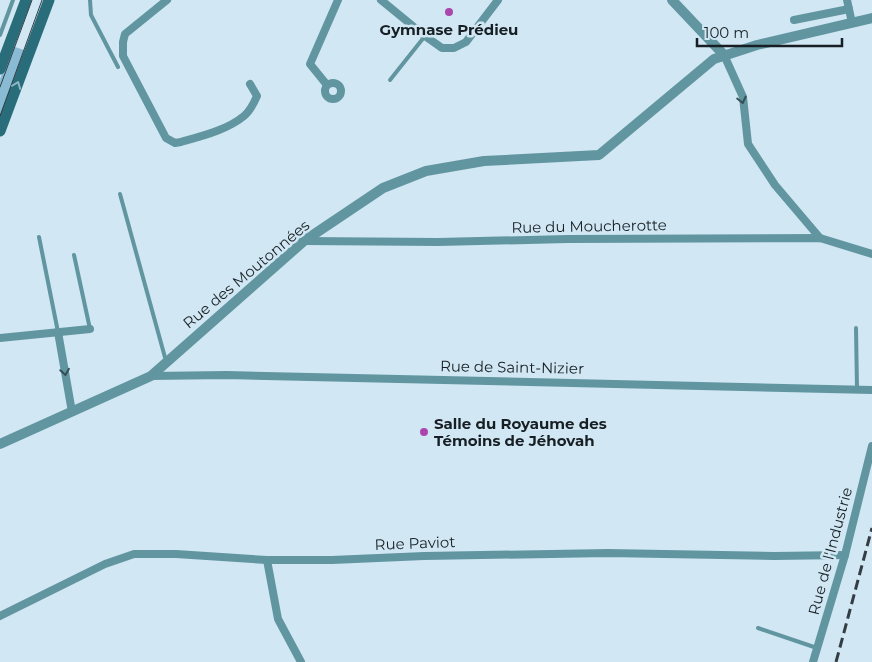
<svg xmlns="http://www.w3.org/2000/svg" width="872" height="662" font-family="Montserrat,sans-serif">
<rect width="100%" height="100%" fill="#d1e7f3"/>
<!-- green -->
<polygon fill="#8abbd5" points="12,46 27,51 0,117 0,79"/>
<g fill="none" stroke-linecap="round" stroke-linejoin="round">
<!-- service -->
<g stroke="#6196a1" stroke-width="4">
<polyline points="90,0 91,15 118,67"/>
<polyline points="0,35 13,0"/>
<polyline points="390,80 425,36"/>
<polyline points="120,194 166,361"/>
<polyline points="39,237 58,332"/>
<polyline points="74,255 90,329"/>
<polyline points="856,328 857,389"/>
<polyline points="758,628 817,648"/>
</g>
<!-- minor -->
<g stroke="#6196a1" stroke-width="8">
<path d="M167,0L125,34L123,42V56L166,138L175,143L181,142C202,136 227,130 244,116C250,111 254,103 257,96L250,84"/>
<polyline points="381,0 425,36 442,48 454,48 466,42 498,0"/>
<polyline points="847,0 852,23"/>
<polyline points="794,20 849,9"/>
<polyline points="724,55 743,97 748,144 775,185 820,238"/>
<circle cx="333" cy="91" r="8"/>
<polyline points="327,85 310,64 338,0"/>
<polyline points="304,241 438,242 568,239 820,238 872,254"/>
<polyline points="58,332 72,412"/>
<polyline points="0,338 90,329"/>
<polyline points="151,376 227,375 872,390"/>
<polyline points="267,560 278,619 301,662"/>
<polyline points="0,616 105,564 134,554 176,554 267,560 332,560 424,556 608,553 774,556 845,555"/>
<polyline points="813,662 845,555 872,446"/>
</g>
<!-- tertiary -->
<g stroke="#6196a1" stroke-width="10">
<polyline points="672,0 724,55"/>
<polyline points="0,444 151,376 304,241 383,188 426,171 484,161 599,155 714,59 757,45 872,18"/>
</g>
<!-- secondary -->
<g stroke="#296d7b" stroke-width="11">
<polyline points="0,69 26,0"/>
<polyline points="0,131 49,0"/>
</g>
<!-- tram -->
<g stroke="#333d43" stroke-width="1">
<polyline points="0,87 32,0"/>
<polyline points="0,116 42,0"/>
</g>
<!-- rail -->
<polyline stroke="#333d43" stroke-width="3" stroke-dasharray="10 5" stroke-linecap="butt" points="836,662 872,528"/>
</g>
<!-- one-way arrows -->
<defs><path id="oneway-chevron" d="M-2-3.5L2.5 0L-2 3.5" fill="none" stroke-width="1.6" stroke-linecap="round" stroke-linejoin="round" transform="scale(1.25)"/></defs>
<use stroke="#8eb6c3" href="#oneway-chevron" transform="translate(17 85) rotate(-69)"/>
<g stroke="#354f56">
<use href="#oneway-chevron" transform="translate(742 100) rotate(77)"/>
<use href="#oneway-chevron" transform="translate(65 372) rotate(81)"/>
</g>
<!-- markers -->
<g fill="#aa46ac" stroke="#d1e7f3" stroke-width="2">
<circle cx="449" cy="12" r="5"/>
<circle cx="424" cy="432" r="5"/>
</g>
<g text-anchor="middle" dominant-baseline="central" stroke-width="5" stroke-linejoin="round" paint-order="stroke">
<!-- poi labels -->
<g font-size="15" font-weight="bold" fill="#171f24" stroke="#d1e7f3">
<text x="449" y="29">Gymnase Prédieu</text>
<text x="434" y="423" text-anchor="start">Salle du Royaume des<tspan x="434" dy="17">Témoins de Jéhovah</tspan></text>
</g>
<!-- street labels -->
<g font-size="15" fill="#171f24" stroke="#d1e7f3">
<text transform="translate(589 226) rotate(-1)">Rue du Moucherotte</text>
<text transform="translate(246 274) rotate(-40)">Rue des Moutonnées</text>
<text transform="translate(512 367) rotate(1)">Rue de Saint-Nizier</text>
<text transform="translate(415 543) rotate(-2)">Rue Paviot</text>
<text transform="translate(830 551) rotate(-75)">Rue de l'Industrie</text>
</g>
</g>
<!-- scale -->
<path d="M697 38v8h145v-8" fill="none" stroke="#171f24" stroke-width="2.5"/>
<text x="704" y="38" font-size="15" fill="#171f24" stroke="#d1e7f3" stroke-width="4" paint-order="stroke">100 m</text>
</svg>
